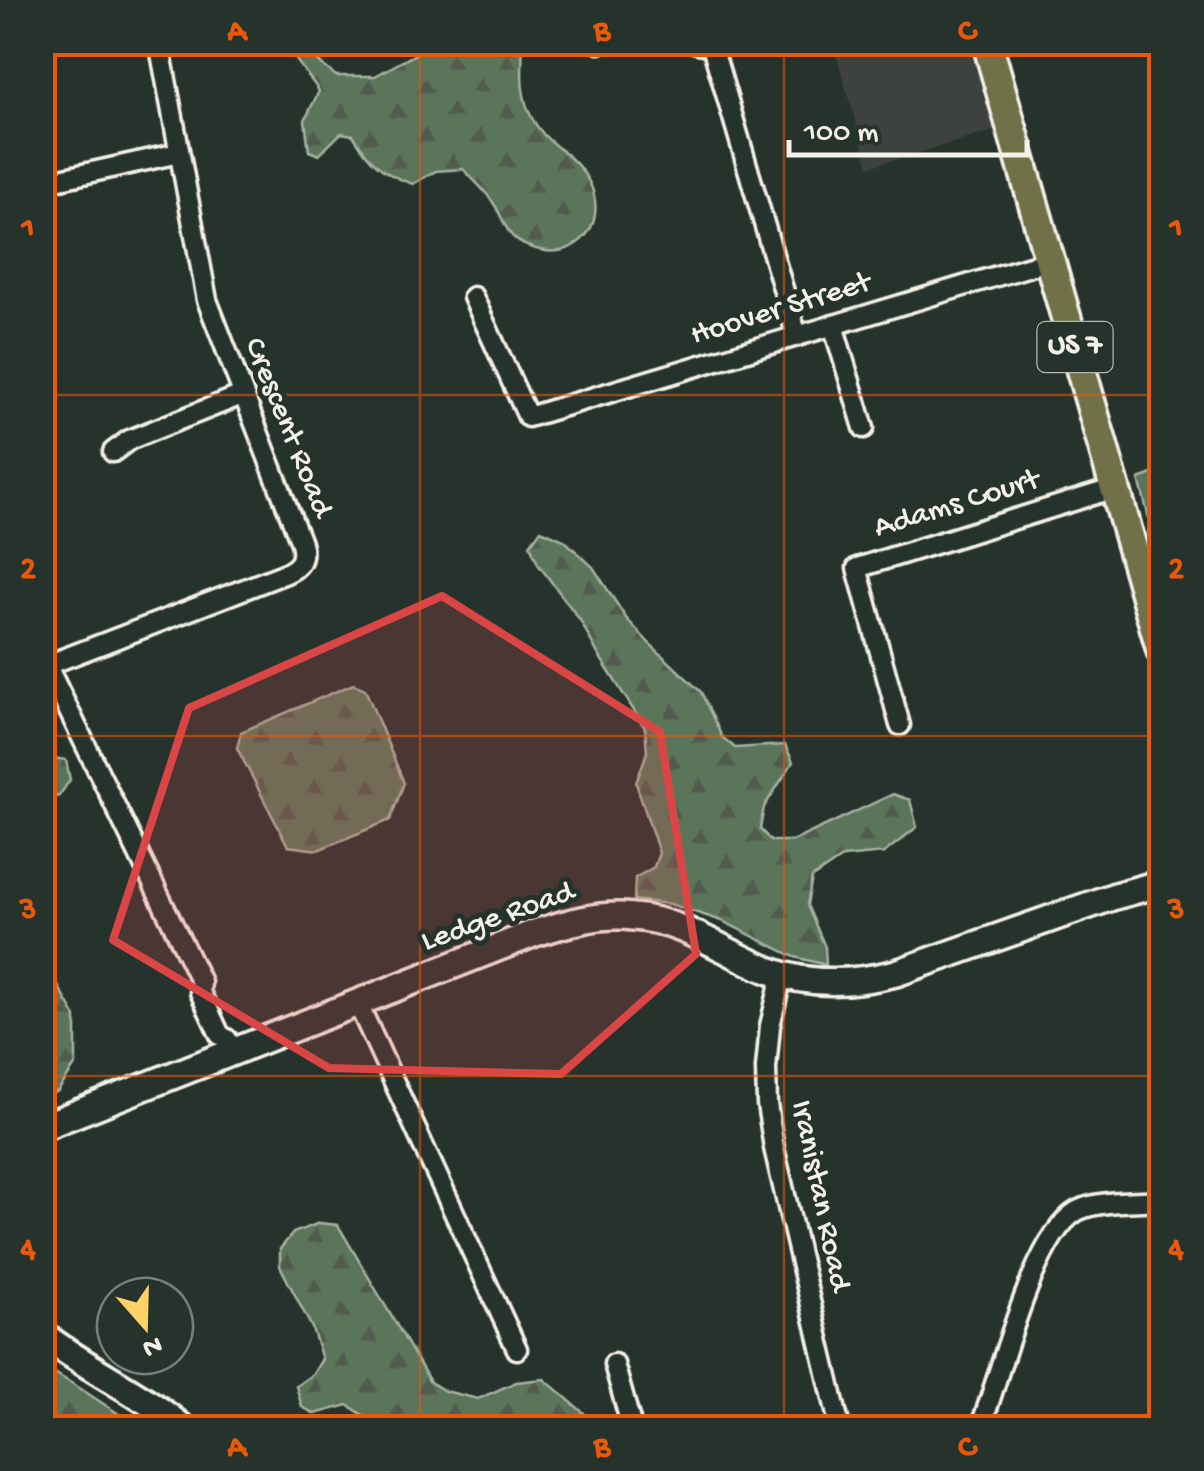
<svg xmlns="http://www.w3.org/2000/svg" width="1204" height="1471" viewBox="0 0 1204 1471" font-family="'Gochi Hand',sans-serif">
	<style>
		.built { fill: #3c4240 }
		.forest { fill: url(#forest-firs); stroke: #a7b2a1; stroke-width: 2.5 }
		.park { fill: #5a745a; stroke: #a7b2a1; stroke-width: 2.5 }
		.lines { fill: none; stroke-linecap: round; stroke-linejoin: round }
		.street-casing { stroke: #f4f1e8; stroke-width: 25 }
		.secondary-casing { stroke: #f4f1e8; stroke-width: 32 }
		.primary-casing { stroke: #f4f1e8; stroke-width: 35 }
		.street { stroke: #26332d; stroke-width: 18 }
		.secondary { stroke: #26332d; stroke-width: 25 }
		.primary { stroke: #6f704a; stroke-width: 28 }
		.marked { fill: #da4645; fill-opacity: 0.2; stroke: #da4645; stroke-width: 8; stroke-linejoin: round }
		.grid { fill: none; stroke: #e8590c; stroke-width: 2.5; stroke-opacity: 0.55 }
		.labels { text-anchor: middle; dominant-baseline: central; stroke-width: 10; stroke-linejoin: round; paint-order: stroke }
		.shield { fill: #26332d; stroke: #b6b8b0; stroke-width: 2.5 }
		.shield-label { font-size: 30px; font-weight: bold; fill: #f4f1e8 }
		.street-label { font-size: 32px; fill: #f4f1e8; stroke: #26332d }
		.neatline { fill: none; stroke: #e8590c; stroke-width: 4 }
		.grid-label { font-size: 32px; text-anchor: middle; font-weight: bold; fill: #e8590c }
	</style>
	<defs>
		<pattern id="forest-firs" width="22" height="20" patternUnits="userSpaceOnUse" patternTransform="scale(2.5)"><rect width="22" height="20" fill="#5a745a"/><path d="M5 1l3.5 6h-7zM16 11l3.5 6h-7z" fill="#515c4f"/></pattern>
	</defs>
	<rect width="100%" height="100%" fill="#26332d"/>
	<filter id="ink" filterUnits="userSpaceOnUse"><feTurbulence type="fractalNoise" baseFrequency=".01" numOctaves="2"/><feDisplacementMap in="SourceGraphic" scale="20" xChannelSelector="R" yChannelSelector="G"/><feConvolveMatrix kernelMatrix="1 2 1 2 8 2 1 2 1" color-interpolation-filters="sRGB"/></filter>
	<g filter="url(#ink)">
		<path class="built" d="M 833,43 L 968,43 L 994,131 L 869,167 Z"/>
		<g class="forest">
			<path d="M 286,43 L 309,43 L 316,60 L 336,76 L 375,76 L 421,51 L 425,43 L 523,43 C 522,69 519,94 532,118 C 545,143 565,149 580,168 C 601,194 603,230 571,247 C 556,256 526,250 513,237 C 505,229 501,214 494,204 C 486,191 473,180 463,169 L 436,171 L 413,184 C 382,174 370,162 353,135 L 341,133 L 319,155 L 309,151 L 305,120 L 319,91 C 308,74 295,62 286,43 Z"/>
			<path d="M 541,530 L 564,540 L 593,567 L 626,618 L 649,643 L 701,692 L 722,737 L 735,748 L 785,745 L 793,762 L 764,807 L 760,829 L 771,841 L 793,841 L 893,794 L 910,800 L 917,827 L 884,853 L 843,857 L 812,878 L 807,905 L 825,947 L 826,965 L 795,957 L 722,921 L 670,904 L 634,900 L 635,878 L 654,867 L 659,853 L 636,783 L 647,752 L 645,728 L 598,654 L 580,620 L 538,564 L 530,545 Z"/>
			<path d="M 353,684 L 365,689 L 404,783 L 390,820 L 318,850 L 288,846 L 237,748 L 241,732 Z"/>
			<path d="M 47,757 L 66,760 L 70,780 L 59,796 L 43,801 L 43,759 Z"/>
			<path d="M 42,978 L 57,984 L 76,1017 L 76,1064 L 58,1091 L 43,1098 Z"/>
			<path d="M 319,1223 L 338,1225 L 430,1382 L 445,1391 L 478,1399 L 516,1382 L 544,1379 L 584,1413 L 592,1428 L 376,1428 L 369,1419 L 348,1405 L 315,1414 L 302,1407 L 296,1386 L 313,1374 L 322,1359 L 312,1328 L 280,1266 L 280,1249 L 293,1233 Z"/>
			<path d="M 43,1366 L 81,1389 L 140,1428 L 43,1428 Z"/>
		</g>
		<path class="park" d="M 1161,471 L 1162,471 L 1161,566 L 1139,479 Z"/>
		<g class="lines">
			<defs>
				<g id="street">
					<path d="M 694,42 L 712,46 L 725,42"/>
					<path d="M 599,43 L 600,42"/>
					<path d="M 712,46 L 797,336"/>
					<path d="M 42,183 L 179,153"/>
					<path d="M 473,297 L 528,417 L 1050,260"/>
					<path d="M 833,325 L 864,428"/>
					<path d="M 113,452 L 129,440 L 242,395"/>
					<path d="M 47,666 L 201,982 L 200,992 L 220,1035 L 227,1039 L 233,1052"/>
					<path d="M 42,667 L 286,573 C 300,567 305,558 301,543 L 207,300 L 159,42"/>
					<path d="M 900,725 L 857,568 L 1115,488"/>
					<path d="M 782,975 L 770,1026 L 766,1068 L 767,1104 L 774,1148 L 840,1428"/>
					<path d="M 358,1004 L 517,1349"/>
					<path d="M 614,1364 L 632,1428"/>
					<path d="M 980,1428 C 1000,1378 1032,1237 1077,1211 C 1097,1200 1138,1202 1162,1200"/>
				</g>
				<g id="secondary">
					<path d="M 42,1127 L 535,933 C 567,923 599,913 633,917 C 684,921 722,951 768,970 C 809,986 853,984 896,973 L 1115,896 L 1162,883"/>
					<path d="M 42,1334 C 87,1369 140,1392 183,1428"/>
				</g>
				<path id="primary" d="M 987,42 L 1162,652"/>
			</defs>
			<use href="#street" class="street-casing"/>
			<use href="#secondary" class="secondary-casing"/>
			<use href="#primary" class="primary-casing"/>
			<use href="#street" class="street"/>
			<use href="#secondary" class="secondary"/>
			<use href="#primary" class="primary"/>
		</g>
	</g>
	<path class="marked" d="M 442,596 L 660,732 L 696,954 L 561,1074 L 329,1068 L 113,940 L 189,708 Z"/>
	<path class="grid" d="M 420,42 L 420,1428M 784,42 L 784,1428M 42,395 L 1162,395M 42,736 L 1162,736M 42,1076 L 1162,1076"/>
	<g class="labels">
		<rect class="shield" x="1037.5" y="322" width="75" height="50" rx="8"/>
		<g class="shield-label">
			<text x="1075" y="347">US 7</text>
		</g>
		<g class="street-label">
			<text transform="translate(781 310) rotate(-17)">Hoover Street</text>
			<text transform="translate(287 428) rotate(68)">Crescent Road</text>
			<text transform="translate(957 505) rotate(-17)">Adams Court</text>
			<text transform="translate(498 918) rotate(-19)">Ledge Road</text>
			<text transform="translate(819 1196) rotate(78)">Iranistan Road</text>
		</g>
	</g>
	<rect width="1204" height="1471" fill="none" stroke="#26332d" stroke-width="110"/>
	<g transform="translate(145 1326) rotate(160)"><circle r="48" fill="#26332d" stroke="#787f78" stroke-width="2.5"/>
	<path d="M0-8L18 38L0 25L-18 38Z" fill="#ffd166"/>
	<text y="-15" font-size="28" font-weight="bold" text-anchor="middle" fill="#f4f1e8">N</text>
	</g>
	<path d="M789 140v15h238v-15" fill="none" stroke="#f4f1e8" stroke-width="5"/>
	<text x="804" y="140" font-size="30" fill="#f4f1e8" stroke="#26332d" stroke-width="8" paint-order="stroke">100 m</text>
	<rect x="55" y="55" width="1094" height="1361" class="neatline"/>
	<g class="grid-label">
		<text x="237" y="39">A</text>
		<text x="602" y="39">B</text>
		<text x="967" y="39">C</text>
		<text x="28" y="236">1</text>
		<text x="1176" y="236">1</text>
		<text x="28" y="577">2</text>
		<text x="1176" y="577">2</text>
		<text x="28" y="917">3</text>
		<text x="1176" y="917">3</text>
		<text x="28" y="1257">4</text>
		<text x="1176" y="1257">4</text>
		<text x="237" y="1455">A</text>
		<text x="602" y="1455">B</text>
		<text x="967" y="1455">C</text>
	</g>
</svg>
